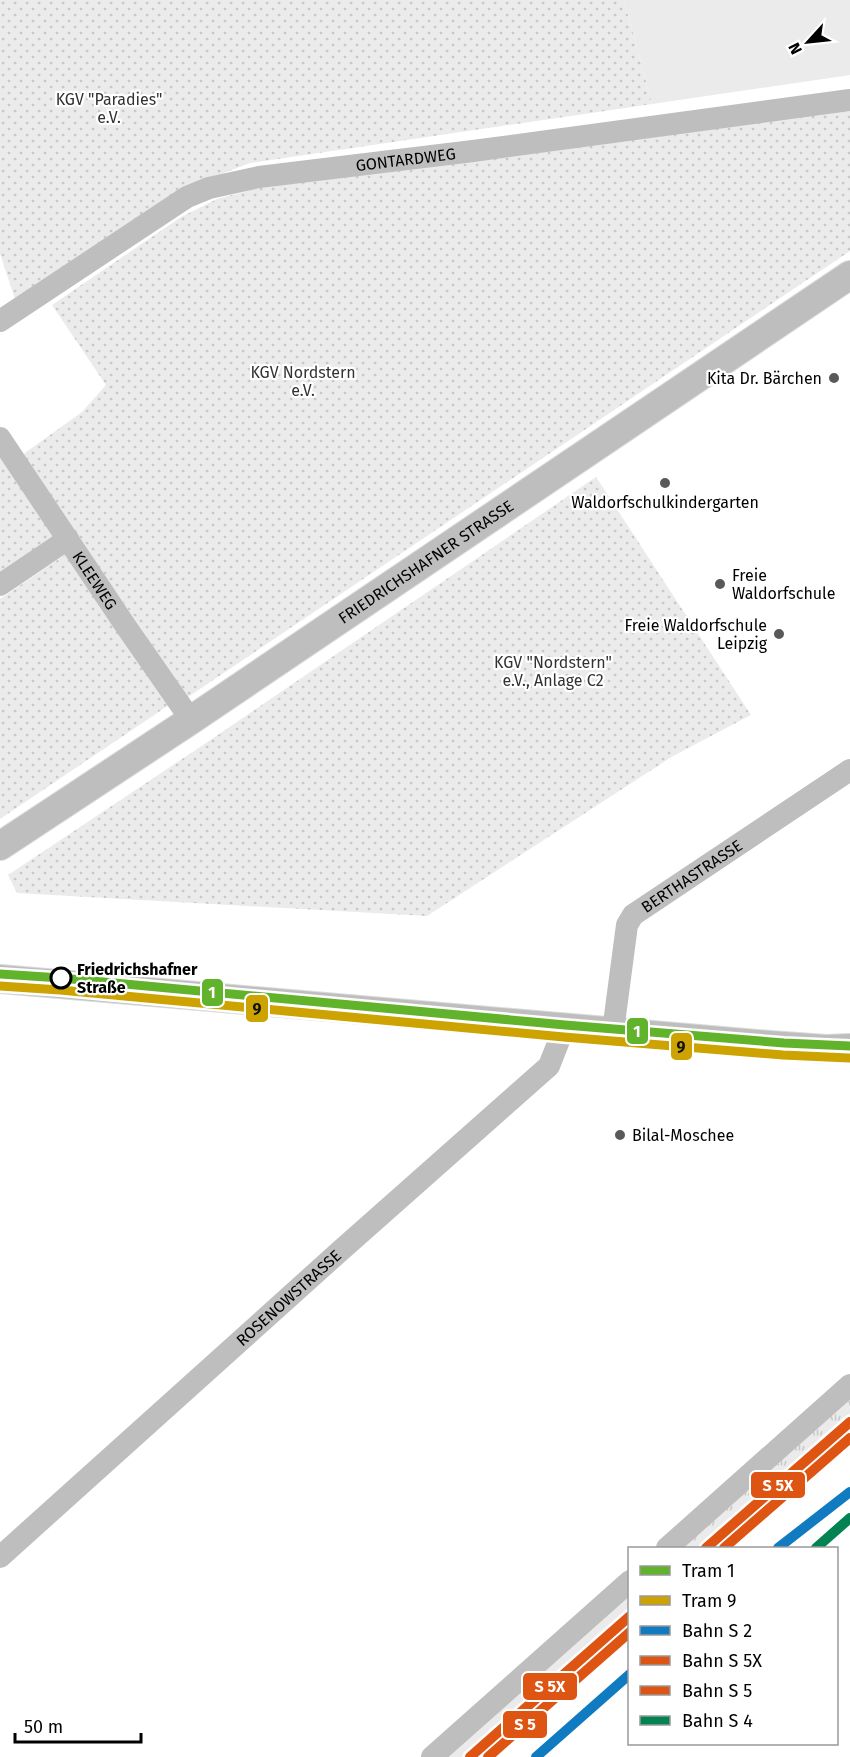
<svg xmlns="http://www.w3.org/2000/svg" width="850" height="1757" viewBox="0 0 850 1757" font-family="'Fira Sans',sans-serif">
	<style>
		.grass { fill: url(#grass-tufts) }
		.park { fill: #ebebeb }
		.garden { fill: url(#garden-dots) }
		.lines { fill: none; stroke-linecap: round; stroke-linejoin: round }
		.major-casing { stroke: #dbdbdb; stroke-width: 30 }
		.minor { stroke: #bebebe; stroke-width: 22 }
		.major { stroke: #bebebe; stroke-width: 28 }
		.rail-1-casing { stroke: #fff; stroke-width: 15 }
		.rail-2-casing { stroke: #fff; stroke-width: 15 }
		.rail-3-casing { stroke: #fff; stroke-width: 15 }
		.rail-4-casing { stroke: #fff; stroke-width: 15 }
		.rail-1 { stroke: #107bc0; stroke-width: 10 }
		.rail-2 { stroke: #dd5413; stroke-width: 10 }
		.rail-3 { stroke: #dd5413; stroke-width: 10 }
		.rail-4 { stroke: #028351; stroke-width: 10 }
		.tram-1-casing { stroke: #fff; stroke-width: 14 }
		.tram-2-casing { stroke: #fff; stroke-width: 14 }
		.tram-1 { stroke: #62b32c; stroke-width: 9 }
		.tram-2 { stroke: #cca300; stroke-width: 9 }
		.poi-dot { fill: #595959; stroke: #fff; stroke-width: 2 }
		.stop-dot { fill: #fff; stroke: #000; stroke-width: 3 }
		.labels { text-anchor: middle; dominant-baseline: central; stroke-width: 4.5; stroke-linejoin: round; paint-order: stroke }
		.park-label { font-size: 16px; fill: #323232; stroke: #fff }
		.street-label { font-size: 16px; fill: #000; stroke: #fff }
		.poi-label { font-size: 16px; fill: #000; stroke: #fff; text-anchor: end }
		.stop-label { font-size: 16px; font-weight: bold; fill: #000; stroke: #fff; text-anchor: start }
		.line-badge { stroke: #fff; stroke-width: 2 }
		.badge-label { font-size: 16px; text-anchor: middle; font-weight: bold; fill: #fff }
		.pale-badge-label { font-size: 16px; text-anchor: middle; font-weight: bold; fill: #111 }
	</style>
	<defs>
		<pattern id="grass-tufts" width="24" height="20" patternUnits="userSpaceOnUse" patternTransform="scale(1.5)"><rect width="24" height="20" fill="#ebebeb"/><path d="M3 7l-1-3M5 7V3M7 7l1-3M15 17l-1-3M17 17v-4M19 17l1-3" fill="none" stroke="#c8c8c8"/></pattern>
		<pattern id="garden-dots" width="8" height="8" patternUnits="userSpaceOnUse" patternTransform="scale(1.5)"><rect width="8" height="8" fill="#ebebeb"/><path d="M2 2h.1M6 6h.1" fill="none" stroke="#c8c8c8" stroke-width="1.8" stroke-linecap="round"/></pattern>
	</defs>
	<rect width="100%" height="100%" fill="#fff"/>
	<g class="grass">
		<path d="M 850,1397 L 850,1414 L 698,1548 L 679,1548 Z"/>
		<path d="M 629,1593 L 629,1609 L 462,1757 L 445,1757 Z"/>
	</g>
	<path class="park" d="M 624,0 L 850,0 L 850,75 L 652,104 Z"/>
	<g class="garden">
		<path d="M 0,0 L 624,0 L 652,104 L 250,163 L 180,190 L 15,299 L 0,254 Z"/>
		<path d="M 850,109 L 850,251 L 188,697 L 22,455 L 82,412 L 106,385 L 52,305 L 181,217 L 217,199 L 259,188 Z"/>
		<path d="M 1,458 L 54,537 L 0,574 L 0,459 Z"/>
		<path d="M 596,477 L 751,715 L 673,756 L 427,916 L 17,893 L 8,875 L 212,739 Z"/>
		<path d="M 66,554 L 169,705 L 0,819 L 0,599 Z"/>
	</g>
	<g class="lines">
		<defs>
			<g id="major">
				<path id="s5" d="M 0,846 L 191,720 L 850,275"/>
				<path d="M 0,979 L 770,1045 L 826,1049 L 850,1048"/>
			</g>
		</defs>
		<use href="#major" class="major-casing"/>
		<g class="minor">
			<path id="s1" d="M 0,321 L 187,197 L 209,188 L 259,177 L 473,151 L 850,100"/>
			<path id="s2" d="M 0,438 L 125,625 L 191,720"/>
			<path d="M 0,585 L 68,539"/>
			<path id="s3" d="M 613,1031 L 627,925 L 633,915 L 850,770"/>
			<path d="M 667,1548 L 850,1385"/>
			<path id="s4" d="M 0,1557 L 339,1252 L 549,1066 L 564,1028"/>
			<path d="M 432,1757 L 630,1581"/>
		</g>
		<use href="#major" class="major"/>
		<defs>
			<g id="rail-1">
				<path d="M 778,1548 L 850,1492"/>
				<path d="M 536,1757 L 630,1674"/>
			</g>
			<g id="rail-2">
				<path d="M 706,1548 L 850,1422"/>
				<path d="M 470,1757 L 630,1616"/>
			</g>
			<g id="rail-3">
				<path d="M 724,1548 L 850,1438"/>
				<path d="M 488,1757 L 630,1632"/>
			</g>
			<path id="rail-4" d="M 816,1548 L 850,1518"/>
		</defs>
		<use href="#rail-1" class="rail-1-casing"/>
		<use href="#rail-2" class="rail-2-casing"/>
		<use href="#rail-3" class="rail-3-casing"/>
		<use href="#rail-4" class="rail-4-casing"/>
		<use href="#rail-1" class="rail-1"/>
		<use href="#rail-2" class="rail-2"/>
		<use href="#rail-3" class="rail-3"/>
		<use href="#rail-4" class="rail-4"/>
		<defs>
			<path id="tram-1" d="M 0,974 L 61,978 L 565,1025 L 784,1043 L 850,1046"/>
			<path id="tram-2" d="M 0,986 L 60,990 L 564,1037 L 783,1055 L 849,1058"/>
		</defs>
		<use href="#tram-1" class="tram-1-casing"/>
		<use href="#tram-2" class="tram-2-casing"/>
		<use href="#tram-1" class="tram-1"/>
		<use href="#tram-2" class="tram-2"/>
	</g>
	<g class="poi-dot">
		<circle cx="834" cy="378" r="6"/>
		<circle cx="665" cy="483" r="6"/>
		<circle cx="720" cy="584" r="6"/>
		<circle cx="779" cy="634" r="6"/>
		<circle cx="620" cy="1135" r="6"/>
	</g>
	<circle class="stop-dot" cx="61" cy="978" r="10"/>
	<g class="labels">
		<g class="park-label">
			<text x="109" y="99">KGV "Paradies"<tspan x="109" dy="18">e.V.</tspan></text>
			<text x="303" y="372">KGV Nordstern<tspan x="303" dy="18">e.V.</tspan></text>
			<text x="553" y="662">KGV "Nordstern"<tspan x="553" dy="18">e.V., Anlage C2</tspan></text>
		</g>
		<g class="street-label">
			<text stroke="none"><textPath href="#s1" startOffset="447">GONTARDWEG</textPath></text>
			<text stroke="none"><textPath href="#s5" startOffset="512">FRIEDRICHSHAFNER STRASSE</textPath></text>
			<text stroke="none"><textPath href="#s2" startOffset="171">KLEEWEG</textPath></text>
			<text stroke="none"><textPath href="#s3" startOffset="189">BERTHASTRASSE</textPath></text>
			<text stroke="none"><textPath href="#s4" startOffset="388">ROSENOWSTRASSE</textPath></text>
		</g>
		<g class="poi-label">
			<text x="822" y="378">Kita Dr. Bärchen</text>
			<text x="665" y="502" text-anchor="middle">Waldorfschulkindergarten</text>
			<text x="732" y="575" text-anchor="start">Freie<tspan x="732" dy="18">Waldorfschule</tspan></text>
			<text x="767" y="625">Freie Waldorfschule<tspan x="767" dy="18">Leipzig</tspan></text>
			<text x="632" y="1135" text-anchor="start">Bilal-Moschee</text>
		</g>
		<g class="stop-label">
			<text x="77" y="969">Friedrichshafner<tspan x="77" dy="18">Straße</tspan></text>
		</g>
	</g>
	<g class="line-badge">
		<rect x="201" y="978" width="23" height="29" rx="6" fill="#62b32c"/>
		<rect x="245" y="994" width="24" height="29" rx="6" fill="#cca300"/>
		<rect x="626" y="1017" width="23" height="28" rx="6" fill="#62b32c"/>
		<rect x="670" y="1032" width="23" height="29" rx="6" fill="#cca300"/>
		<rect x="750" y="1471" width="56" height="28" rx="6" fill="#dd5413"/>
		<rect x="522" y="1672" width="56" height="29" rx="6" fill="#dd5413"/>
		<rect x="502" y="1710" width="46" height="29" rx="6" fill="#dd5413"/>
	</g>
	<g class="badge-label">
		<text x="212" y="998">1</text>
		<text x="637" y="1037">1</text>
		<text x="778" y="1491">S 5X</text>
		<text x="550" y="1692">S 5X</text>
		<text x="525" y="1730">S 5</text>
	</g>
	<g class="pale-badge-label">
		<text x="257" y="1014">9</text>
		<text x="681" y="1052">9</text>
	</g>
	<rect x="628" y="1547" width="210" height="198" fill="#ffffff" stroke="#999999" stroke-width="1.5"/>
	<rect x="640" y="1566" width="30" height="9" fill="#62b32c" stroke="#999999" stroke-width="1.5"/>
	<text x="682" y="1577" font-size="18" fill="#000000">Tram 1</text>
	<rect x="640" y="1596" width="30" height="9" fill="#cca300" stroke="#999999" stroke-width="1.5"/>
	<text x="682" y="1607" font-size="18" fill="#000000">Tram 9</text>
	<rect x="640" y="1626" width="30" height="9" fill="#107bc0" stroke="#999999" stroke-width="1.5"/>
	<text x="682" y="1637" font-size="18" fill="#000000">Bahn S 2</text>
	<rect x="640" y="1656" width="30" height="9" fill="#dd5413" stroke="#999999" stroke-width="1.5"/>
	<text x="682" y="1667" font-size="18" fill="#000000">Bahn S 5X</text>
	<rect x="640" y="1686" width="30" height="9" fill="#dd5413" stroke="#999999" stroke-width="1.5"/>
	<text x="682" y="1697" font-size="18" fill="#000000">Bahn S 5</text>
	<rect x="640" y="1716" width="30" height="9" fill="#028351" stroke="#999999" stroke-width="1.5"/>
	<text x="682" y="1727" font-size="18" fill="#000000">Bahn S 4</text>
	<g transform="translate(808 42) rotate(243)" stroke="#ffffff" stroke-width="4.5" paint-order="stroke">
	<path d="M0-4.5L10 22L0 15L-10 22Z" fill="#000000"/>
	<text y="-9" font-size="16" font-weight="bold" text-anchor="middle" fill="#000000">N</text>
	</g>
	<path d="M15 1733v9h126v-9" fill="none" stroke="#000000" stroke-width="3"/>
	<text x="24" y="1733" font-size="18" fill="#000000" stroke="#ffffff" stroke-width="4.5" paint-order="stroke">50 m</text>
</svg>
